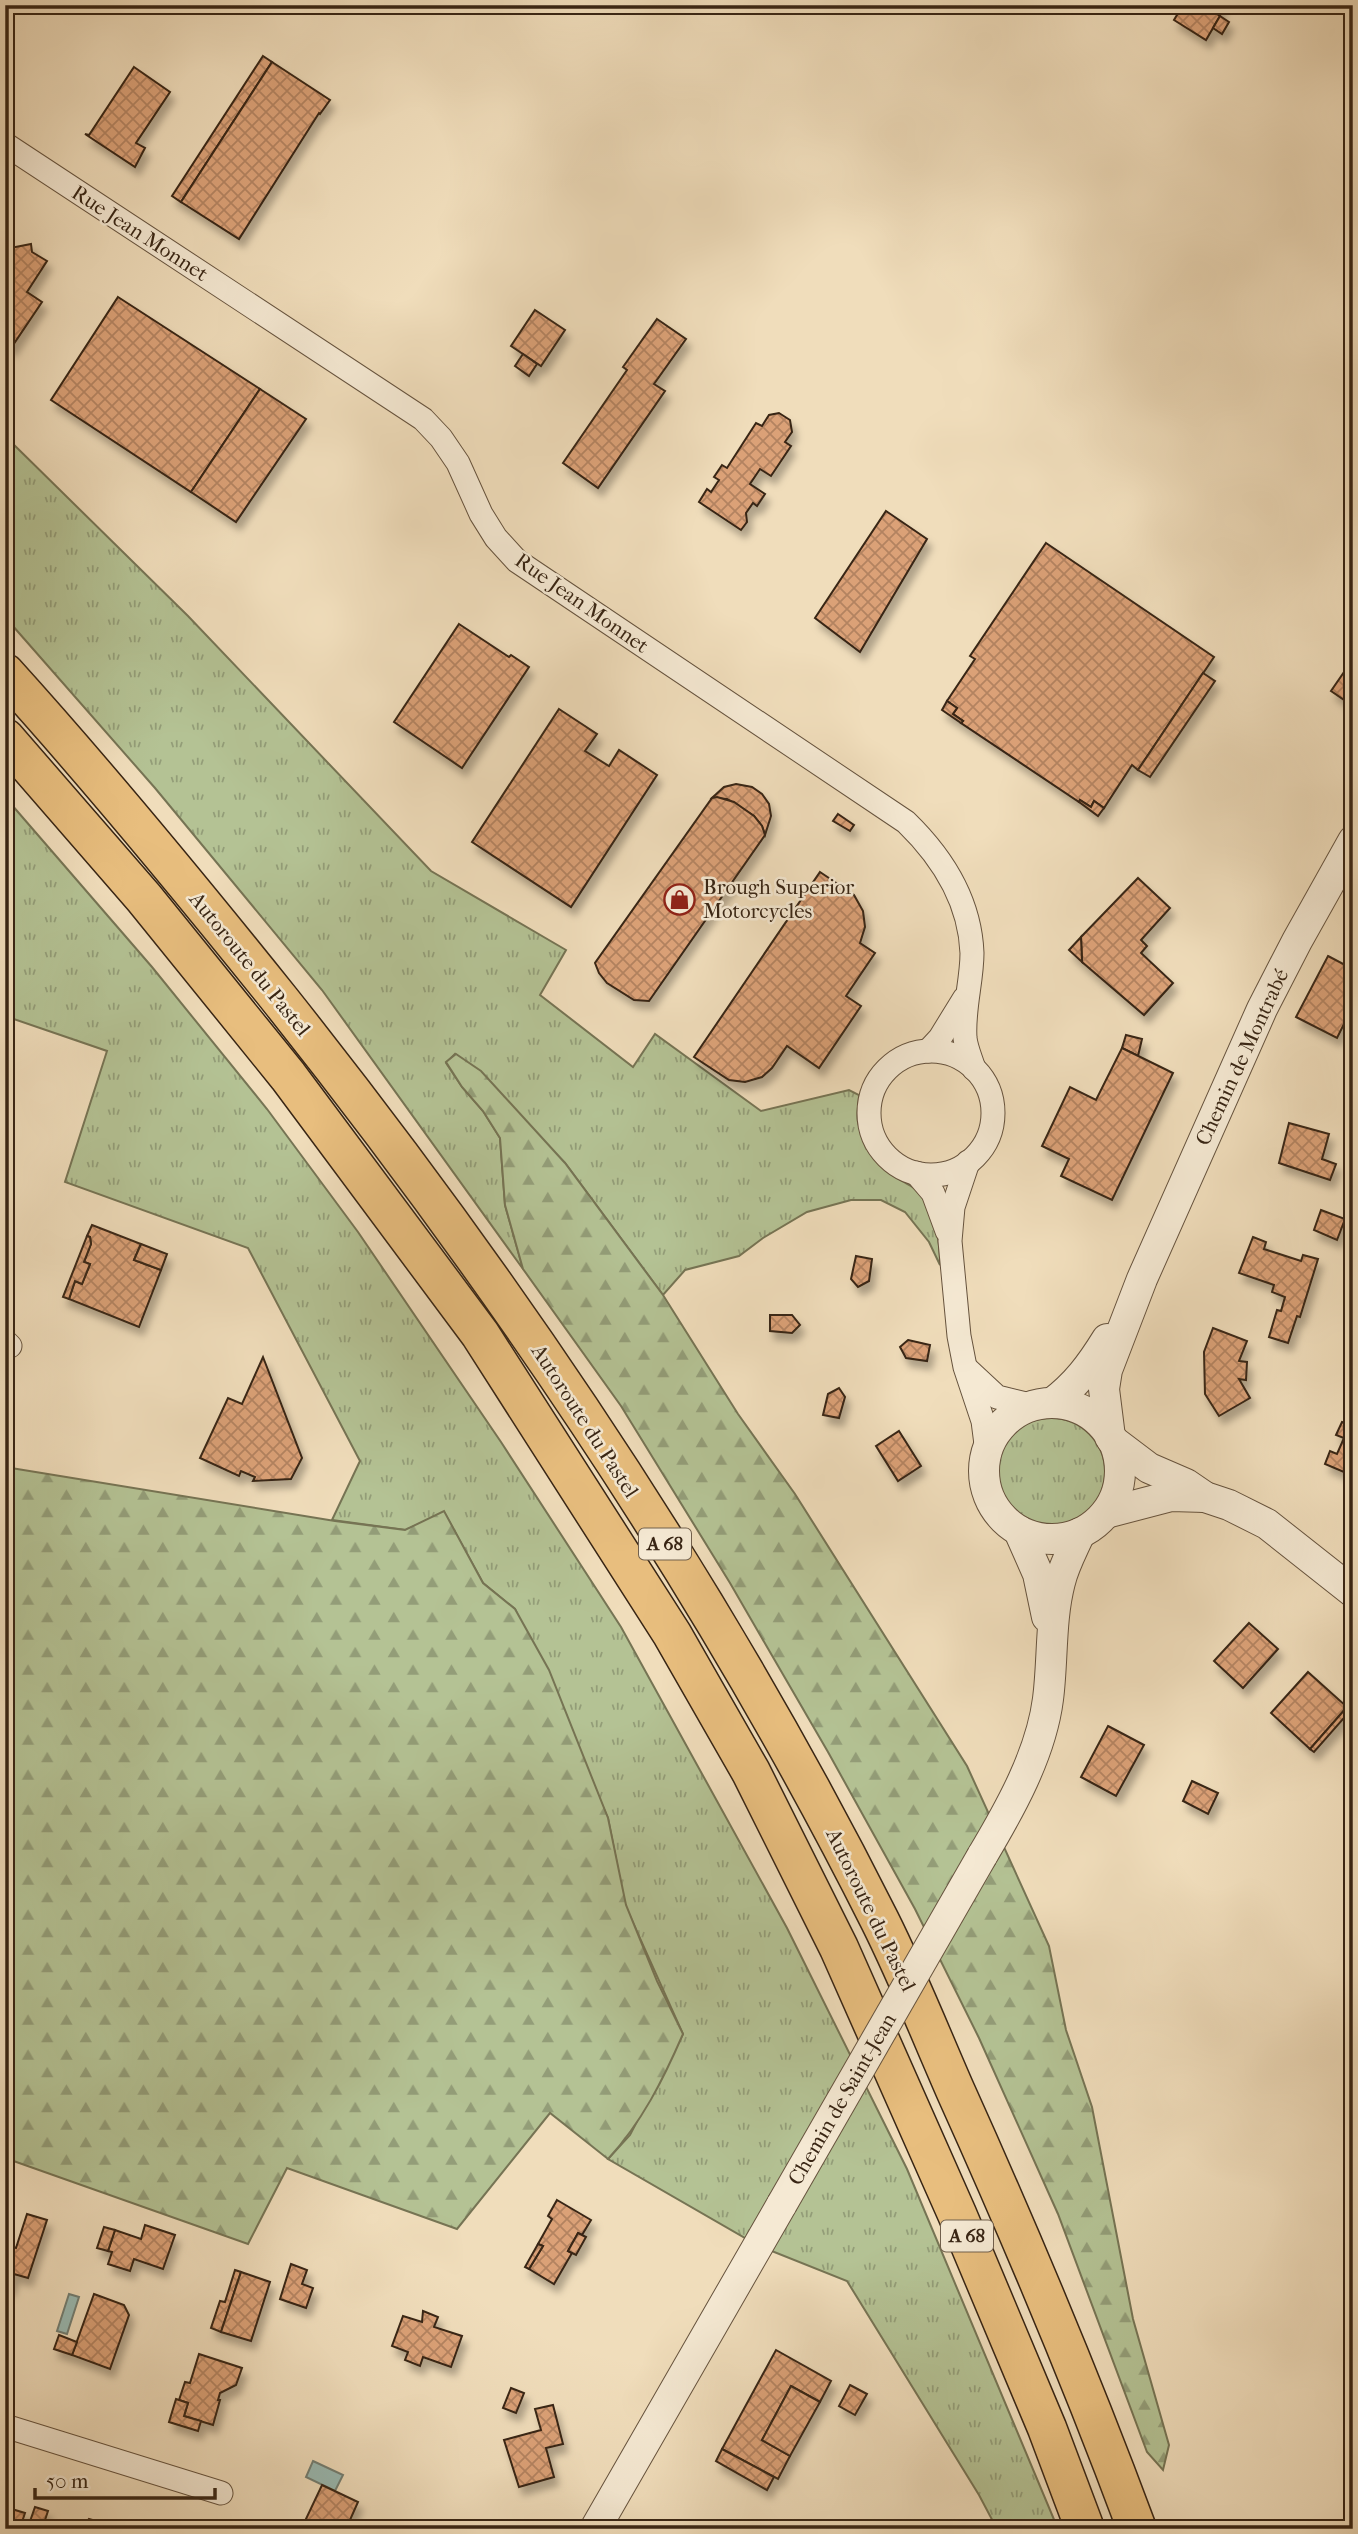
<svg xmlns="http://www.w3.org/2000/svg" width="1358" height="2534" viewBox="0 0 1358 2534" font-family="'IM FELL French Canon',serif">
	<style>
		.grass { fill: url(#grass-tufts); stroke: #767454; stroke-width: 2 }
		.forest { fill: url(#forest-firs); stroke: #767454; stroke-width: 2 }
		.water { fill: #9abbb4; stroke: #737f74; stroke-width: 2 }
		.building { fill: url(#building-cross-hatch); stroke: #382514; stroke-width: 2; filter: url(#shadow) }
		.lines { fill: none; stroke-linecap: round; stroke-linejoin: round }
		.minor-casing { stroke: #66533e; stroke-width: 25 }
		.tertiary-casing { stroke: #66533e; stroke-width: 32 }
		.motorway-casing { stroke: #382514; stroke-width: 41 }
		.minor { stroke: #f5e9d3; stroke-width: 23 }
		.tertiary { stroke: #f5e9d3; stroke-width: 30 }
		.motorway { stroke: #e8be7e; stroke-width: 38 }
		.tertiary-bridge-casing { stroke: #66533e; stroke-width: 32; stroke-linecap: butt }
		.tertiary-bridge { stroke: #f5e9d3; stroke-width: 30 }
		.labels { text-anchor: middle; dominant-baseline: central; stroke-width: 5; stroke-linejoin: round; paint-order: stroke }
		.shield { fill: #f5e9d3; stroke: #71604d; stroke-width: 2 }
		.shield-label { font-size: 19px; font-weight: bold; fill: #382514 }
		.street-label { font-size: 21px; fill: #382514; stroke: #f5e9d3 }
		.poi-label { font-size: 21px; fill: #382514; stroke: #f5e9d3; text-anchor: start }
	</style>
	<defs>
		<pattern id="grass-tufts" width="24" height="20" patternUnits="userSpaceOnUse" patternTransform="scale(1.75)"><rect width="24" height="20" fill="#b4c294"/><path d="M3 7l-1-3M5 7V3M7 7l1-3M15 17l-1-3M17 17v-4M19 17l1-3" fill="none" stroke="#939d78"/></pattern>
		<pattern id="forest-firs" width="22" height="20" patternUnits="userSpaceOnUse" patternTransform="scale(1.75)"><rect width="22" height="20" fill="#b4c294"/><path d="M5 1l3.5 6h-7zM16 11l3.5 6h-7z" fill="#939d78"/></pattern>
		<pattern id="building-cross-hatch" width="8" height="8" patternUnits="userSpaceOnUse" patternTransform="scale(1.75)"><rect width="8" height="8" fill="#dba177"/><path d="M0 0l8 8M0 8l8-8" fill="none" stroke="#b38360"/></pattern>
		<filter id="shadow"><feDropShadow dx="4.5" dy="8" stdDeviation="3.5" flood-color="#0004"/></filter>
	</defs>
	<rect width="100%" height="100%" fill="#f0ddbb"/>
	<filter id="stains"><feTurbulence type="fractalNoise" baseFrequency=".00286" numOctaves="4"/><feColorMatrix values="0 0 0 0 .2 0 0 0 0 .09 0 0 0 0 .02 0 0 0 .5 -.17"/></filter>
	<radialGradient id="worn" r=".72"><stop offset=".6" stop-color="#630" stop-opacity="0"/><stop offset="1" stop-color="#630" stop-opacity=".3"/></radialGradient>
	<g class="grass">
		<path d="M 5,436 L 188,616 L 431,871 L 566,950 L 540,995 L 633,1067 L 655,1034 L 761,1111 L 849,1090 L 859,1095 C 859,1103 856,1114 858,1122 C 862,1141 877,1164 893,1175 C 903,1183 916,1186 923,1198 C 936,1217 940,1243 940,1265 L 929,1242 L 905,1212 L 881,1200 L 851,1200 L 807,1212 L 763,1238 L 739,1256 L 685,1270 L 663,1295 L 565,1163 L 455,1054 L 446,1063 L 462,1087 L 483,1111 L 500,1138 L 505,1205 L 523,1269 L 322,990 L 155,788 L 5,617 Z"/>
		<path d="M 5,797 L 152,967 L 267,1109 L 358,1232 L 501,1442 L 621,1627 L 787,1928 L 907,2169 L 1058,2529 L 997,2529 L 979,2495 L 847,2281 L 759,2246 L 608,2159 L 630,2135 L 683,2034 L 625,1905 L 608,1818 L 515,1609 L 483,1583 L 444,1512 L 406,1530 L 332,1520 L 360,1461 L 248,1248 L 65,1182 L 107,1051 L 5,1016 Z"/>
		<circle cx="1051" cy="1472" r="54"/>
	</g>
	<g class="forest">
		<path d="M 456,1054 L 481,1071 L 565,1163 L 663,1295 L 738,1414 L 795,1494 L 967,1766 L 1049,1946 L 1066,2030 L 1092,2107 L 1133,2319 L 1169,2445 L 1163,2470 L 1147,2452 L 1058,2214 L 979,2038 L 915,1909 L 828,1752 L 730,1583 L 621,1406 L 523,1269 L 505,1205 L 500,1138 L 483,1111 L 462,1087 L 446,1062 Z"/>
		<path d="M 5,1467 L 335,1521 L 405,1530 L 444,1511 L 483,1583 L 515,1609 L 549,1670 L 608,1818 L 626,1905 L 657,1981 L 683,2034 C 663,2080 642,2122 608,2159 L 550,2113 L 457,2229 L 287,2168 L 248,2244 L 5,2158 Z"/>
	</g>
	<g class="water">
		<path d="M 69,2294 L 79,2297 L 67,2334 L 57,2331 Z"/>
		<path d="M 313,2461 L 343,2475 L 335,2491 L 306,2477 Z"/>
	</g>
	<g class="building">
		<path d="M 1183,5 L 1223,5 L 1217,14 L 1220,16 L 1206,40 L 1174,20 Z"/>
		<path d="M 1220,16 L 1229,22 L 1222,34 L 1213,28 Z"/>
		<path d="M 263,56 L 272,62 L 181,202 L 172,196 Z"/>
		<path d="M 272,62 L 330,100 L 320,114 L 319,113 L 239,239 L 181,202 Z"/>
		<path d="M 134,67 L 170,92 L 136,143 L 145,148 L 135,167 L 85,134 L 89,135 Z"/>
		<path d="M 31,244 L 32,252 L 47,261 L 27,292 L 42,302 L 11,348 L 5,344 L 5,249 Z"/>
		<path d="M 118,297 L 260,389 L 191,492 L 51,400 Z"/>
		<path d="M 535,310 L 565,330 L 541,366 L 511,346 Z"/>
		<path d="M 657,319 L 686,339 L 654,384 L 665,391 L 598,488 L 563,463 L 627,370 L 623,367 Z"/>
		<path d="M 523,354 L 537,364 L 529,376 L 515,366 Z"/>
		<path d="M 260,389 L 306,419 L 236,522 L 191,492 Z"/>
		<path d="M 779,413 L 790,420 L 792,432 L 785,442 L 791,446 L 771,476 L 760,469 L 750,484 L 765,494 L 757,506 L 753,503 L 746,513 L 747,522 L 741,530 L 699,502 L 707,489 L 711,492 L 719,480 L 714,477 L 722,465 L 727,468 L 756,423 L 762,426 L 769,415 Z"/>
		<path d="M 886,511 L 927,539 L 860,652 L 815,618 Z"/>
		<path d="M 1046,543 L 1214,657 L 1138,770 L 1132,765 L 1104,808 L 1094,801 L 1091,807 L 1080,800 L 1079,802 L 961,723 L 963,721 L 953,714 L 957,708 L 947,701 L 975,659 L 970,656 Z"/>
		<path d="M 459,624 L 509,657 L 511,655 L 529,667 L 462,768 L 394,722 Z"/>
		<path d="M 1353,659 L 1353,706 L 1331,691 Z"/>
		<path d="M 1203,673 L 1215,681 L 1150,777 L 1138,770 Z"/>
		<path d="M 947,701 L 957,708 L 953,714 L 963,721 L 961,723 L 942,710 Z"/>
		<path d="M 559,709 L 597,734 L 585,751 L 609,766 L 619,750 L 657,775 L 571,907 L 472,842 Z"/>
		<path d="M 736,784 L 752,787 L 762,794 L 769,804 L 771,816 L 765,835 L 762,826 L 754,816 L 727,799 L 712,798 L 724,787 Z"/>
		<path d="M 717,797 L 734,802 L 754,816 L 762,826 L 765,835 L 649,1001 L 634,1000 L 607,983 L 599,973 L 595,963 L 712,798 Z"/>
		<path d="M 1080,800 L 1091,807 L 1094,801 L 1104,808 L 1098,816 L 1079,802 Z"/>
		<path d="M 838,814 L 854,825 L 850,831 L 833,821 Z"/>
		<path d="M 820,872 L 854,895 L 863,911 L 865,927 L 860,943 L 875,953 L 846,996 L 861,1006 L 819,1068 L 787,1046 L 772,1068 L 762,1077 L 745,1082 L 729,1080 L 694,1057 Z"/>
		<path d="M 1138,878 L 1170,908 L 1141,940 L 1147,946 L 1141,953 L 1173,983 L 1144,1015 L 1082,962 L 1081,937 Z"/>
		<path d="M 1081,937 L 1082,962 L 1069,950 Z"/>
		<path d="M 1328,956 L 1353,969 L 1353,1006 L 1337,1038 L 1296,1017 Z"/>
		<path d="M 1353,1006 L 1353,1026 L 1345,1022 Z"/>
		<path d="M 1126,1035 L 1142,1039 L 1138,1056 L 1122,1048 Z"/>
		<path d="M 1122,1048 L 1173,1073 L 1112,1200 L 1061,1176 L 1069,1159 L 1042,1146 L 1070,1087 L 1096,1100 Z"/>
		<path d="M 1289,1123 L 1329,1134 L 1322,1159 L 1336,1164 L 1330,1180 L 1279,1163 Z"/>
		<path d="M 1321,1210 L 1345,1219 L 1337,1240 L 1314,1230 Z"/>
		<path d="M 92,1225 L 141,1244 L 134,1260 L 161,1270 L 139,1327 L 69,1299 L 75,1281 L 82,1284 L 90,1264 L 84,1262 L 91,1244 L 90,1237 L 87,1236 Z"/>
		<path d="M 87,1236 L 90,1237 L 91,1244 L 84,1262 L 90,1264 L 82,1284 L 75,1281 L 69,1299 L 63,1297 Z"/>
		<path d="M 1253,1237 L 1266,1242 L 1264,1249 L 1301,1261 L 1303,1255 L 1318,1259 L 1300,1317 L 1297,1316 L 1288,1343 L 1269,1337 L 1277,1310 L 1281,1311 L 1285,1297 L 1272,1292 L 1274,1285 L 1239,1273 Z"/>
		<path d="M 141,1244 L 167,1254 L 161,1270 L 134,1260 Z"/>
		<path d="M 856,1256 L 872,1259 L 869,1281 L 858,1287 L 851,1279 Z"/>
		<path d="M 770,1315 L 792,1315 L 800,1325 L 792,1333 L 770,1331 Z"/>
		<path d="M 1213,1328 L 1247,1341 L 1239,1361 L 1247,1362 L 1246,1380 L 1239,1379 L 1250,1398 L 1219,1416 L 1205,1394 L 1204,1352 Z"/>
		<path d="M 908,1340 L 930,1345 L 927,1361 L 906,1358 L 900,1347 Z"/>
		<path d="M 263,1357 L 302,1458 L 291,1479 L 253,1481 L 255,1477 L 241,1471 L 239,1476 L 200,1458 L 228,1398 L 242,1404 Z"/>
		<path d="M 839,1388 L 845,1397 L 839,1418 L 823,1415 L 828,1394 Z"/>
		<path d="M 1342,1422 L 1353,1426 L 1351,1475 L 1325,1464 L 1330,1451 L 1337,1454 L 1344,1438 L 1336,1435 Z"/>
		<path d="M 899,1431 L 921,1466 L 898,1481 L 876,1446 Z"/>
		<path d="M 1249,1623 L 1278,1649 L 1243,1688 L 1214,1661 Z"/>
		<path d="M 1308,1672 L 1347,1707 L 1310,1749 L 1271,1713 Z"/>
		<path d="M 1347,1707 L 1351,1710 L 1314,1752 L 1310,1749 Z"/>
		<path d="M 1108,1726 L 1144,1745 L 1116,1796 L 1081,1777 Z"/>
		<path d="M 1192,1781 L 1218,1793 L 1208,1814 L 1183,1801 Z"/>
		<path d="M 557,2200 L 591,2220 L 582,2235 L 578,2233 L 568,2251 L 572,2253 L 554,2284 L 529,2269 L 543,2246 L 538,2244 L 552,2219 L 548,2216 Z"/>
		<path d="M 27,2214 L 47,2220 L 28,2278 L 14,2274 L 10,2288 L 5,2287 L 5,2244 L 16,2248 Z"/>
		<path d="M 145,2225 L 175,2235 L 163,2269 L 134,2259 L 130,2271 L 108,2264 L 112,2252 L 108,2251 L 115,2230 L 141,2239 Z"/>
		<path d="M 104,2227 L 115,2230 L 108,2251 L 97,2248 Z"/>
		<path d="M 578,2233 L 586,2237 L 576,2255 L 568,2251 Z"/>
		<path d="M 538,2244 L 543,2246 L 529,2269 L 525,2267 Z"/>
		<path d="M 291,2264 L 307,2270 L 302,2284 L 313,2288 L 306,2308 L 280,2299 Z"/>
		<path d="M 235,2270 L 241,2272 L 221,2332 L 211,2328 L 220,2301 L 225,2302 Z"/>
		<path d="M 241,2272 L 270,2282 L 251,2341 L 221,2332 Z"/>
		<path d="M 94,2294 L 124,2305 L 129,2315 L 110,2369 L 72,2355 Z"/>
		<path d="M 423,2311 L 438,2317 L 434,2327 L 462,2336 L 451,2367 L 423,2357 L 420,2366 L 405,2360 L 408,2352 L 392,2346 L 403,2316 L 422,2322 Z"/>
		<path d="M 59,2335 L 77,2342 L 72,2355 L 54,2349 Z"/>
		<path d="M 776,2350 L 831,2381 L 820,2402 L 791,2386 L 762,2440 L 790,2456 L 778,2479 L 722,2449 Z"/>
		<path d="M 199,2354 L 242,2368 L 236,2385 L 220,2393 L 218,2400 L 220,2400 L 213,2425 L 184,2416 L 188,2403 L 179,2400 L 185,2382 L 190,2383 Z"/>
		<path d="M 850,2385 L 867,2394 L 855,2415 L 839,2406 Z"/>
		<path d="M 791,2386 L 820,2402 L 790,2456 L 762,2440 Z"/>
		<path d="M 511,2388 L 524,2393 L 516,2413 L 503,2408 Z"/>
		<path d="M 176,2399 L 188,2403 L 184,2416 L 201,2421 L 198,2431 L 169,2422 Z"/>
		<path d="M 553,2405 L 563,2444 L 546,2448 L 554,2477 L 519,2487 L 504,2440 L 541,2430 L 535,2409 Z"/>
		<path d="M 722,2449 L 774,2477 L 767,2490 L 716,2461 Z"/>
		<path d="M 322,2485 L 358,2502 L 346,2529 L 322,2529 L 305,2521 Z"/>
		<path d="M 5,2507 L 25,2513 L 21,2525 L 28,2527 L 35,2507 L 48,2511 L 42,2529 L 5,2529 Z"/>
		<path d="M 89,2519 L 110,2525 L 109,2529 L 81,2529 Z"/>
	</g>
	<g class="lines">
		<defs>
			<g id="minor">
				<path d="M 5,144 L 423,419 L 441,438 L 458,463 L 481,514 L 496,538 L 517,561 L 906,822 C 942,857 970,901 972,953 C 972,981 963,1009 965,1038 C 966,1048 971,1059 974,1069"/>
				<path d="M 928,1051 L 940,1038 L 964,999"/>
				<circle cx="931" cy="1113" r="62"/>
				<path d="M 968,1162 L 953,1207 L 950,1241 L 959,1336 L 965,1367 L 983,1421 L 987,1452"/>
				<path d="M 916,1173 L 933,1193 L 947,1231"/>
				<path d="M 5,1341 L 10,1346"/>
				<path d="M 968,1370 L 997,1397 L 1034,1406"/>
				<path d="M 5,2426 L 221,2493"/>
			</g>
			<g id="tertiary">
				<path d="M 1052,1403 C 1076,1385 1091,1365 1107,1339"/>
				<circle cx="1052" cy="1471" r="68"/>
				<path d="M 1110,1437 L 1104,1389 L 1107,1370 L 1142,1279 L 1262,1009 L 1297,941 L 1353,841"/>
				<path d="M 1112,1440 L 1149,1468 L 1186,1484 L 1205,1497 L 1229,1505 L 1267,1524 L 1353,1592"/>
				<path d="M 1106,1513 L 1171,1496 L 1205,1497"/>
				<path d="M 1019,1531 L 1038,1574 L 1047,1617"/>
				<path d="M 982,1856 C 1010,1809 1041,1754 1048,1699 C 1053,1661 1050,1620 1060,1582 C 1064,1565 1073,1549 1080,1533"/>
				<path d="M 595,2529 L 782,2204"/>
			</g>
			<g id="motorway">
				<path d="M 5,673 C 101,779 192,890 281,1001 C 509,1288 716,1594 880,1921 C 908,1977 931,2035 956,2092 C 1021,2236 1082,2381 1137,2529"/>
				<path d="M 5,738 L 144,898 L 288,1076 L 480,1334 L 672,1634 L 751,1772 L 839,1948 L 957,2214 L 1047,2428 L 1085,2529"/>
			</g>
		</defs>
		<use href="#minor" class="minor-casing"/>
		<use href="#tertiary" class="tertiary-casing"/>
		<use href="#motorway" class="motorway-casing"/>
		<use href="#minor" class="minor"/>
		<use href="#tertiary" class="tertiary"/>
		<use href="#motorway" class="motorway"/>
		<defs>
			<path id="tertiary-bridge" d="M 782,2204 L 982,1856"/>
		</defs>
		<use href="#tertiary-bridge" class="tertiary-bridge-casing"/>
		<use href="#tertiary-bridge" class="tertiary-bridge"/>
	</g>
	<defs>
		<symbol id="shop-ring" viewBox="-11 -11 22 22"><circle r="9.5" fill="#f5e9d3" stroke="#8f2418" stroke-width="1.5"/><path d="M-5-2.5h2.3a2.7 3.5 0 0 1 5.4 0H5L5.5 6h-11ZM-1.5-2.5h3a1.5 2.3 0 0 0-3 0Z" fill="#8f2418"/></symbol>
	</defs>
	<g fill-rule="evenodd">
		<use href="#shop-ring" x="662" y="882" width="35" height="35"/>
	</g>
	<g class="labels">
		<g class="shield">
			<rect x="639" y="1528.5" width="52" height="31" rx="5"/>
			<rect x="941" y="2220.5" width="52" height="31" rx="5"/>
		</g>
		<g class="shield-label">
			<text x="665" y="1544">A 68</text>
			<text x="967" y="2236">A 68</text>
		</g>
		<g class="street-label">
			<text transform="translate(140 233) rotate(33)">Rue Jean Monnet</text>
			<text transform="translate(582 603) rotate(35)">Rue Jean Monnet</text>
			<text transform="translate(250 964) rotate(51)">Autoroute du Pastel</text>
			<text transform="translate(1242 1057) rotate(-65)">Chemin de Montrabé</text>
			<text transform="translate(585 1421) rotate(57)">Autoroute du Pastel</text>
			<text transform="translate(871 1910) rotate(64)">Autoroute du Pastel</text>
			<text transform="translate(842 2099) rotate(-60)">Chemin de Saint-Jean</text>
		</g>
		<g class="poi-label">
			<text x="703" y="887">Brough Superior<tspan x="703" dy="24">Motorcycles</tspan></text>
		</g>
	</g>
	<rect width="1358" height="2534" fill="none" stroke="#f0ddbb" stroke-width="28"/>
	<rect x="7" y="7" width="1344" height="2520" fill="none" stroke="#382514" stroke-width="3.5"/>
	<rect x="14" y="14" width="1330" height="2506" fill="none" stroke="#382514" stroke-width="2"/>
	<path d="M35 2488v10h180v-10" fill="none" stroke="#382514" stroke-width="3.5"/>
	<text x="46" y="2488" font-size="21" fill="#382514" stroke="#f5e9d3" stroke-width="5" paint-order="stroke">50 m</text>
	<rect width="100%" height="100%" filter="url(#stains)"/>
	<rect width="100%" height="100%" fill="url(#worn)"/>
</svg>
